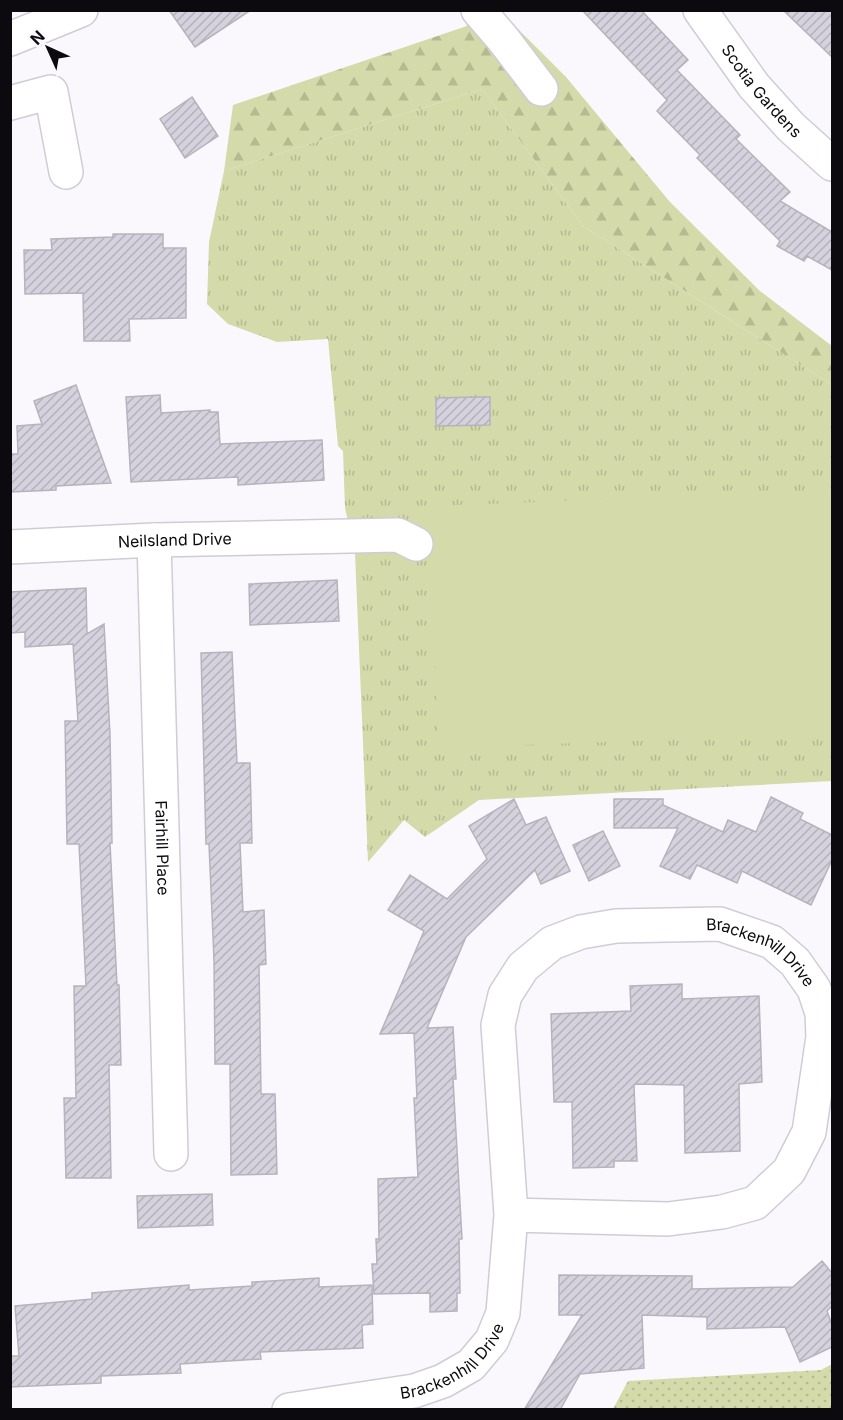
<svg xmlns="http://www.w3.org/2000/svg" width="843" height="1420" viewBox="0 0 843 1420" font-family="Inter,sans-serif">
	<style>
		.grass { fill: url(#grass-dots) }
		.forest { fill: url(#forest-firs) }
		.park { fill: url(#park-tufts) }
		.pitch { fill: #d4daa9 }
		.building { fill: url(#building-hatch); stroke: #b6b3be; stroke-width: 1.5 }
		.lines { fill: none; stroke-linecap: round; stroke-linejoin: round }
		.minor-casing { stroke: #cfccd8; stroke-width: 36 }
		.minor { stroke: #fff; stroke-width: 33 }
		.labels { text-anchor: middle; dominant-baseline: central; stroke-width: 4.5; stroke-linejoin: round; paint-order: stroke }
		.street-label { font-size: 16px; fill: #0c0a0e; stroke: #faf8fd }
	</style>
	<defs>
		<pattern id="grass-dots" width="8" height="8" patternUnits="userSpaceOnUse" patternTransform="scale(1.5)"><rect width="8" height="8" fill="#d4daa9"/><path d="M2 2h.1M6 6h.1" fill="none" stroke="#b5ba90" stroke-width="1.8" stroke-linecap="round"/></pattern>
		<pattern id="forest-firs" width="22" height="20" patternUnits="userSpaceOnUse" patternTransform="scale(1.5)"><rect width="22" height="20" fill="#d4daa9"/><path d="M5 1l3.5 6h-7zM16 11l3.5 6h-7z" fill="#b5ba90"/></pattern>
		<pattern id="park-tufts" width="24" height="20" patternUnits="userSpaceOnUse" patternTransform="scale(1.5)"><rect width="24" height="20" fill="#d4daa9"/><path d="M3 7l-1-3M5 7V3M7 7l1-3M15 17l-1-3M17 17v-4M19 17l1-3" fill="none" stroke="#b5ba90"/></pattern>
		<pattern id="building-hatch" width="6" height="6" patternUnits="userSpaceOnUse" patternTransform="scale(1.5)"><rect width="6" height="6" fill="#d5d1dd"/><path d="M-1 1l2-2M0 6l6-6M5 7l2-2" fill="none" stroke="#b6b2bc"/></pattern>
	</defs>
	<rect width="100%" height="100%" fill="#faf8fd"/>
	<path class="grass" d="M 832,1364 L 832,1409 L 613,1409 L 628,1381 L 821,1370 Z"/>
	<path class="forest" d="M 464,11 L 500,11 L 566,77 L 670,202 L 760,291 L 832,346 L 832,385 L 583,226 L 482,89 L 224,171 L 233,105 L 467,26 Z"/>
	<path class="park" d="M 482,89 L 583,226 L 832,385 L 832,781 L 479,800 L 425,837 L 404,820 L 368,862 L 355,553 L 345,508 L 343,451 L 338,446 L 328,339 L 277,342 L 228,324 L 207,304 L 209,242 L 224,171 Z"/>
	<path class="pitch" d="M 832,491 L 832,734 L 438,748 L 429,506 Z"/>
	<g class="building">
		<path d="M 169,10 L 251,10 L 195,47 Z"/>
		<path d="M 582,10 L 641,10 L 688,60 L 677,70 L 740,135 L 736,139 L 790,192 L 780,201 L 832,232 L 832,270 L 807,256 L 804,261 L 777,246 L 780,241 L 697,158 L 700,155 L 657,111 L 667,100 Z"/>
		<path d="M 783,10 L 832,10 L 832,57 Z"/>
		<path d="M 192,97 L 218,136 L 185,158 L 160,119 Z"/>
		<path d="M 113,234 L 163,234 L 163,248 L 186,248 L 186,318 L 129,319 L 130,341 L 84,341 L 83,293 L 25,294 L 24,250 L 52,250 L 51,239 L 113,237 Z"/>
		<path d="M 76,385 L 111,483 L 56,486 L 56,490 L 10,492 L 10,454 L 18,454 L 17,426 L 42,424 L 34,401 Z"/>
		<path d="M 160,395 L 161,413 L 210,410 L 210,412 L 218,412 L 220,444 L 322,440 L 324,480 L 238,485 L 238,477 L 131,482 L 126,397 Z"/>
		<path d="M 475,397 L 490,397 L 490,425 L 436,426 L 436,398 Z"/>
		<path d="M 337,580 L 339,621 L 250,625 L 249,584 Z"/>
		<path d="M 86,588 L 87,634 L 104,624 L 110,734 L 112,843 L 110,843 L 117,985 L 119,985 L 121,1065 L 109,1065 L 111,1178 L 66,1178 L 64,1098 L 76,1098 L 74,986 L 86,986 L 79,844 L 67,844 L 65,721 L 78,721 L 73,644 L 25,647 L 25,632 L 10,633 L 10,592 Z"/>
		<path d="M 232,652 L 237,763 L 250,763 L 252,843 L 240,843 L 243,912 L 264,910 L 266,964 L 259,965 L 261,1094 L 275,1094 L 277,1174 L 231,1175 L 230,1064 L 215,1064 L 214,960 L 209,844 L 206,844 L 201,653 Z"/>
		<path d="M 771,797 L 803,813 L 800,819 L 832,835 L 832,860 L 811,905 L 742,871 L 737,883 L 697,865 L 690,879 L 660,866 L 678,828 L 614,828 L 614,799 L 663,799 L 663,805 L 723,832 L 728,820 L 756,832 Z"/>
		<path d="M 514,799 L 526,825 L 546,817 L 570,871 L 541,884 L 535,870 L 466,937 L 427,1028 L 453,1027 L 456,1079 L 453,1079 L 462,1239 L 459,1239 L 460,1293 L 457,1293 L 457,1311 L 430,1312 L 430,1293 L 374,1294 L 372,1264 L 377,1264 L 376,1239 L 379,1239 L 378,1179 L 418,1177 L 414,1098 L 417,1098 L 414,1033 L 380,1034 L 424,931 L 388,910 L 410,875 L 447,899 L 487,859 L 469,826 Z"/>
		<path d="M 603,831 L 620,866 L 589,881 L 573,845 Z"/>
		<path d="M 682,984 L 682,999 L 759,996 L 762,1082 L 739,1084 L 740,1151 L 685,1153 L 684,1085 L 635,1084 L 634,1086 L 637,1161 L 614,1161 L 614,1167 L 573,1168 L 572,1102 L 554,1102 L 551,1014 L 631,1011 L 630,986 Z"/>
		<path d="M 212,1194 L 213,1225 L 138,1228 L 137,1196 Z"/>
		<path d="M 822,1261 L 832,1273 L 832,1306 L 827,1311 L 832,1325 L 832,1347 L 800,1362 L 785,1327 L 707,1329 L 707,1317 L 642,1315 L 644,1368 L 580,1374 L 560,1410 L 524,1410 L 582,1315 L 559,1315 L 559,1275 L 692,1276 L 692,1289 L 793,1287 Z"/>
		<path d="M 319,1278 L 319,1287 L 372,1285 L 373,1324 L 362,1325 L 363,1348 L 260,1352 L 261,1359 L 180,1364 L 181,1373 L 101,1376 L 101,1383 L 10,1387 L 10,1356 L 19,1356 L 15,1306 L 92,1299 L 92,1293 L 189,1285 L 189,1290 L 252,1286 L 252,1282 Z"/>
	</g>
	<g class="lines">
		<defs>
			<g id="minor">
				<path d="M 478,10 L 503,39 L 541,89"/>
				<path id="s1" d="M 700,10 L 754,86 L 791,127 L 832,164"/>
				<path d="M 10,39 L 81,10"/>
				<path d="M 10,103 L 51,92 L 66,172"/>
				<path id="s2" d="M 154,540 L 171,1154"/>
				<path id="s3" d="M 10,547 L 154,540 L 398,535 L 416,544"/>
				<path id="s4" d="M 289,1410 L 414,1391 L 443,1381 L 471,1365 L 492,1340 L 503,1313 L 511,1215 L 498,1025 L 505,995 L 523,967 L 552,943 L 581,932 L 616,926 L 720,924 L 772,942 L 795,962 L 814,989 L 822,1013 L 823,1037 L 809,1132 L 789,1171 L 755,1203 L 722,1212 L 668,1219 L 511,1215"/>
			</g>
		</defs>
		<use href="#minor" class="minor-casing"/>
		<use href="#minor" class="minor"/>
	</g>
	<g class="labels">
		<g class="street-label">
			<text stroke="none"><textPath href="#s1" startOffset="102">Scotia Gardens</textPath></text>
			<text stroke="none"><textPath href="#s3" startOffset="165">Neilsland Drive</textPath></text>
			<text stroke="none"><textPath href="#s2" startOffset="308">Fairhill Place</textPath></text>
			<text stroke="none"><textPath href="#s4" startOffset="862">Brackenhill Drive</textPath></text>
			<text stroke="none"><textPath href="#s4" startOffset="176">Brackenhill Drive</textPath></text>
		</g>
	</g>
	<rect width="843" height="1420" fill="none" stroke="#0c0a0e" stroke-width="24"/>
	<g transform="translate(48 48) rotate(315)" stroke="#faf8fd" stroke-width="4.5" paint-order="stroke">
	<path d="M0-4.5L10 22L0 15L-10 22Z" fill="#0c0a0e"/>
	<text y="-9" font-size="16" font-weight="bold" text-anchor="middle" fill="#0c0a0e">N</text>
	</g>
</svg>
